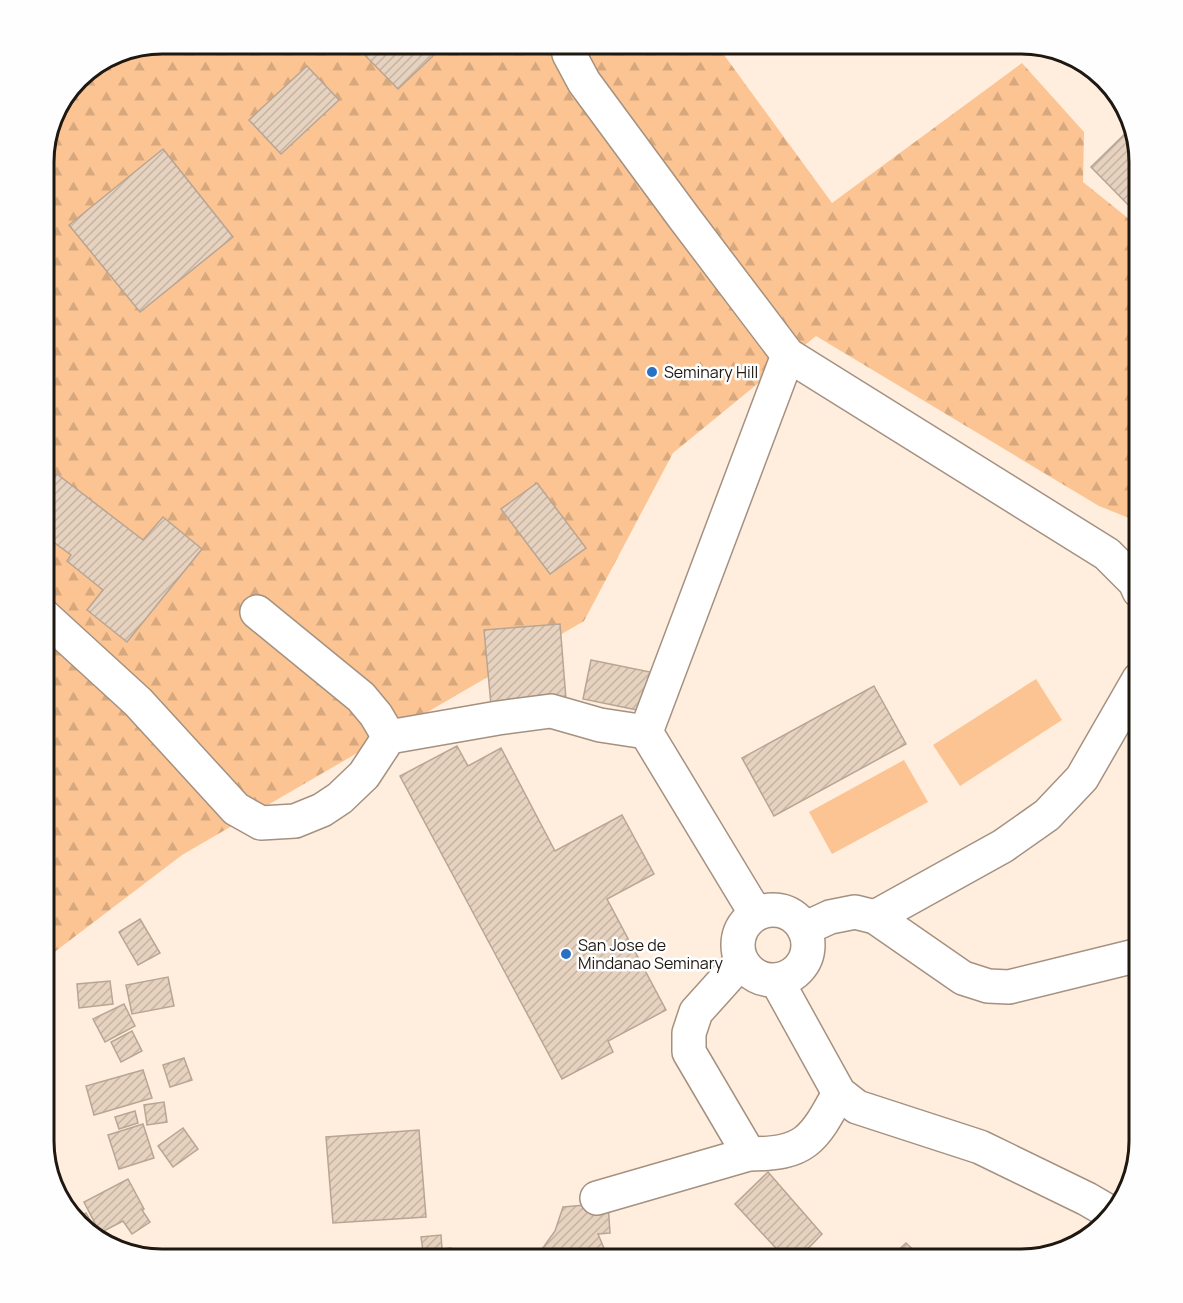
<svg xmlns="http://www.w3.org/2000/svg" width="1183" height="1303" viewBox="0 0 1183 1303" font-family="Manrope,sans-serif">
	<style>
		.forest { fill: url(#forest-firs) }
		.park { fill: #fbc492 }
		.building { fill: url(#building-hatch); stroke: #b9a593; stroke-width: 1.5 }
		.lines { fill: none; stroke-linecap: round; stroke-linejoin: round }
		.minor-casing { stroke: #a59180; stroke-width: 36 }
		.minor { stroke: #fff; stroke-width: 33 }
		.poi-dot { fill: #2972c3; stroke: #fefefe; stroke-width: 2 }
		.labels { text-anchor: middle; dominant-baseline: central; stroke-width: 5; stroke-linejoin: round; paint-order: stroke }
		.poi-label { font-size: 16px; fill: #1f1811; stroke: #fefefe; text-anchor: start }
		.rim { fill: none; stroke: #1f1811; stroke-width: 3 }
	</style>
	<defs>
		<pattern id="forest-firs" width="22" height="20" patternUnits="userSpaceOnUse" patternTransform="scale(1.5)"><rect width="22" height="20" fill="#fbc492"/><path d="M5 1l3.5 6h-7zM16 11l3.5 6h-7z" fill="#d7a87d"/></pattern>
		<pattern id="building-hatch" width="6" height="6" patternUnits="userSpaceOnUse" patternTransform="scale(1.5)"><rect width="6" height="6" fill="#e6d2bf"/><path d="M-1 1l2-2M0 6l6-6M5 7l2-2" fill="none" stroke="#c5b4a3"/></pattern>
	</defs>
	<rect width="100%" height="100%" fill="#ffeede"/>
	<path class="forest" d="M 162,44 L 716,44 L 832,203 L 1022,63 L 1084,132 L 1083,182 L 1139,227 L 1139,522 L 1099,506 L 816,336 L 673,453 L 584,621 L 182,855 L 44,960 L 44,153 L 56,110 L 83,73 L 117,52 Z"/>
	<g class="park">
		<path d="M 1036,679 L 1062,720 L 960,786 L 933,745 Z"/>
		<path d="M 904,760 L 928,802 L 832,854 L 809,812 Z"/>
	</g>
	<g class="building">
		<path d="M 354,44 L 425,44 L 435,54 L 398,89 Z"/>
		<path d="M 307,66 L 339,100 L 281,154 L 249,120 Z"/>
		<path d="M 1129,130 L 1139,161 L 1139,216 L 1091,167 Z"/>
		<path d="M 163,149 L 233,237 L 140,312 L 69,225 Z"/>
		<path d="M 57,474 L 143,540 L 163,517 L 202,549 L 127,642 L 87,610 L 103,590 L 67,561 L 71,555 L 44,535 L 44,491 Z"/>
		<path d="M 537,483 L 586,548 L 550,574 L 501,509 Z"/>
		<path d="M 560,624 L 566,699 L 491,705 L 484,630 Z"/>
		<path d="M 591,660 L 660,674 L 652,713 L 583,699 Z"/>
		<path d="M 874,686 L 906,744 L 774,816 L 742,758 Z"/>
		<path d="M 457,746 L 468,766 L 501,748 L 555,851 L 622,815 L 654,874 L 607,899 L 666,1010 L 608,1041 L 613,1052 L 562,1079 L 400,776 Z"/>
		<path d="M 140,919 L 160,953 L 138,965 L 119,932 Z"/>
		<path d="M 168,977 L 174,1006 L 132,1014 L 126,985 Z"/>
		<path d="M 110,981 L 113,1004 L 79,1008 L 77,984 Z"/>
		<path d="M 124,1004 L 135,1026 L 105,1042 L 93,1019 Z"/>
		<path d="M 132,1031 L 142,1051 L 121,1062 L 111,1042 Z"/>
		<path d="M 184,1058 L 192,1080 L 170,1087 L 163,1065 Z"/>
		<path d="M 143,1070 L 152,1098 L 94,1115 L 86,1086 Z"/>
		<path d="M 164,1102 L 167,1122 L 147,1125 L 144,1105 Z"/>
		<path d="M 135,1111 L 138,1123 L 119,1129 L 115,1117 Z"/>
		<path d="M 143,1124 L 154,1158 L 119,1169 L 108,1135 Z"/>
		<path d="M 183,1128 L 198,1149 L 173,1167 L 158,1146 Z"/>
		<path d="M 419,1130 L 426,1217 L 333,1223 L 326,1137 Z"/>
		<path d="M 768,1172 L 822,1234 L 798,1259 L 786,1259 L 735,1204 Z"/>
		<path d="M 128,1179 L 144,1209 L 142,1210 L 150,1222 L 132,1234 L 123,1221 L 100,1233 L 84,1202 Z"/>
		<path d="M 608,1203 L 610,1233 L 598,1234 L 606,1253 L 601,1259 L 535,1259 L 555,1231 L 563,1207 Z"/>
		<path d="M 86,1213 L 102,1241 L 75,1219 Z"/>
		<path d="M 441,1235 L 442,1249 L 451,1248 L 452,1259 L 400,1259 L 399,1253 L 423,1251 L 421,1237 Z"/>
		<path d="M 906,1243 L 923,1259 L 889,1259 Z"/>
	</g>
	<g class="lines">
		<defs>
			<g id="minor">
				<path d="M 567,44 L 569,54 L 584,82 L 685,219 L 788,355 L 1107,554 L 1135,582 L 1139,591"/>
				<path d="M 257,612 L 361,697 L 376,715 L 389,737"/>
				<path d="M 44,616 L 138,702 L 236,809 L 261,823 L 295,821 L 322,810 L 340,798 L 364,775 L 389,737 L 498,718 L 551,711 L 600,725 L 646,732"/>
				<circle cx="773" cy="945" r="35"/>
				<path d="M 756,914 L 646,732 L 788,355"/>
				<path d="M 875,917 L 1003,846 L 1047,815 L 1082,778 L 1139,679"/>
				<path d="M 804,929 L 830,917 L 855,912 L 875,917 L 963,978 L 988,986 L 1009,987 L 1139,955"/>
				<path d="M 741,962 L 696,1012 L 689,1033 L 689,1052 L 749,1154"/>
				<path d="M 777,981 L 839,1093 L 857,1107 L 980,1147 L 1087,1199 L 1111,1213"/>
				<path d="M 597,1198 L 749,1154 C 805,1154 813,1141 839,1093"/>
			</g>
		</defs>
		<use href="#minor" class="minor-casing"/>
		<use href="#minor" class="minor"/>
	</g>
	<g class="poi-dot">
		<circle cx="652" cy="372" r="6"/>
		<circle cx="566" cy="954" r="6"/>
	</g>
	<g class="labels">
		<g class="poi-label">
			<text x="664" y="372">Seminary Hill</text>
			<text x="578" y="945">San Jose de<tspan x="578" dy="18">Mindanao Seminary</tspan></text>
		</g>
	</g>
	<path d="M0 0H1183V1303H0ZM162 54H1021A108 108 0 0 1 1129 162V1141A108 108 0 0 1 1021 1249H162A108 108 0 0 1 54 1141V162A108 108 0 0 1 162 54Z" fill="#fefefe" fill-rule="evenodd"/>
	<path class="rim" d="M162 54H1021A108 108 0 0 1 1129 162V1141A108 108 0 0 1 1021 1249H162A108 108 0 0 1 54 1141V162A108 108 0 0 1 162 54Z"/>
</svg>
